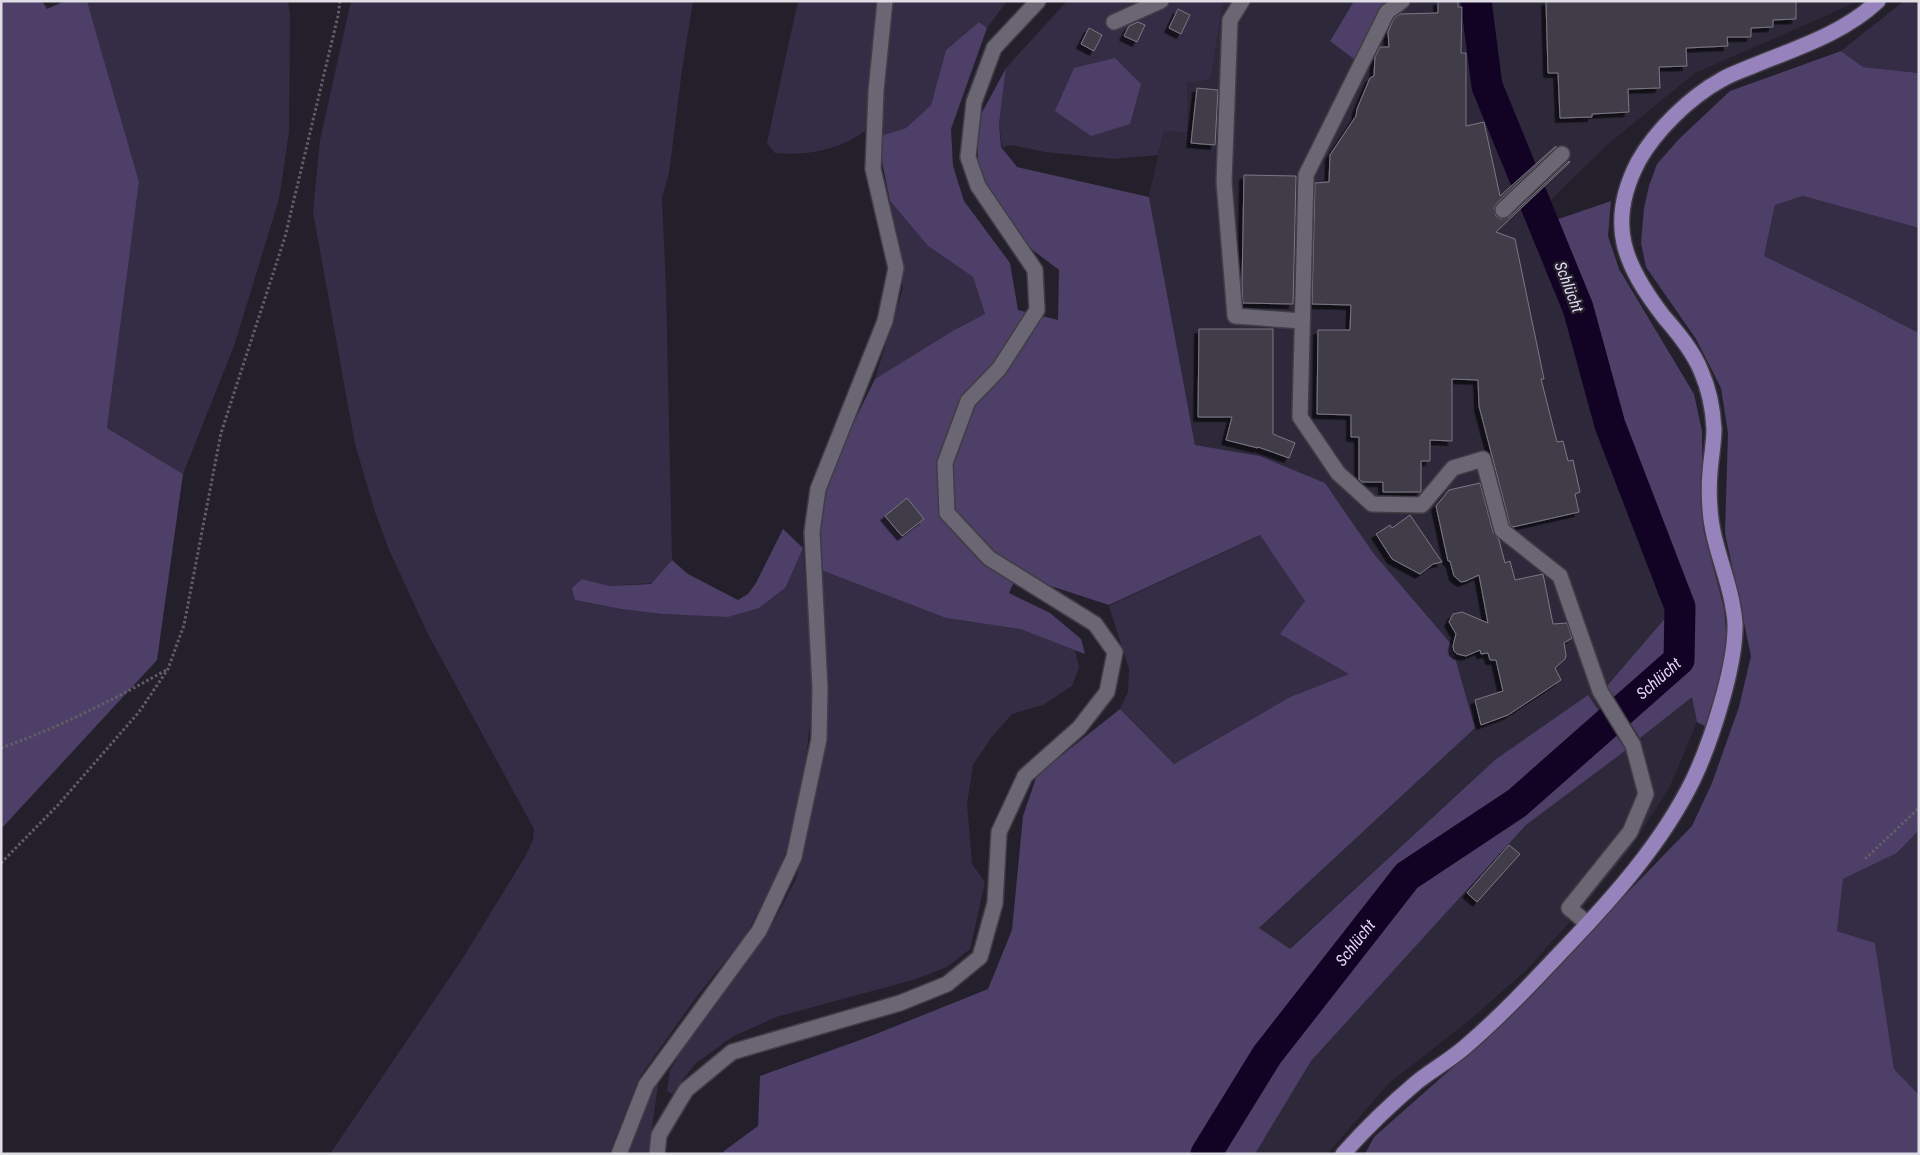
<svg xmlns="http://www.w3.org/2000/svg" width="1920" height="1155" viewBox="0 0 1920 1155" font-family="'Roboto Condensed',sans-serif">
	<style>
		.built { fill: #2e293a }
		.green { fill: #352d45 }
		.forest { fill: #4d3f68 }
		.lines { fill: none; stroke-linecap: round; stroke-linejoin: round }
		.river { stroke: #120325; stroke-width: 31 }
		.building { fill: #403d49; stroke: #7b7784; filter: url(#shadow) }
		.minor-casing { stroke: #403d45; stroke-width: 18 }
		.major-casing { stroke: #403d45; stroke-width: 18 }
		.path { stroke: #615e67; stroke-width: 3; stroke-dasharray: 2.5 2.5; stroke-linecap: butt }
		.minor { stroke: #6a6673; stroke-width: 15 }
		.major { stroke: #9683bc; stroke-width: 15 }
		.labels { text-anchor: middle; dominant-baseline: central; stroke-width: 4.5; stroke-linejoin: round; paint-order: stroke }
		.water-label { font-size: 16px; font-style: italic; fill: #e3daf7; stroke: #24202b }
	</style>
	<defs>
		<filter id="shadow"><feDropShadow dx="-4.5" dy="4.5" stdDeviation="0" flood-color="#0009"/></filter>
	</defs>
	<rect width="100%" height="100%" fill="#24202b"/>
	<path class="built" d="M 1193,1 L 1354,1 L 1330,40 L 1393,1 L 1859,1 L 1695,73 L 1608,144 L 1532,218 L 1669,615 L 1607,686 L 1692,697 L 1697,722 L 1670,786 L 1632,846 L 1576,915 L 1527,969 L 1471,1019 L 1389,1083 L 1327,1154 L 1255,1154 L 1311,1061 L 1526,825 L 1625,750 L 1588,695 L 1496,759 L 1289,949 L 1259,928 L 1475,728 L 1374,554 L 1325,483 L 1260,456 L 1195,445 L 1149,197 Z"/>
	<g class="green">
		<path d="M 87,1 L 288,1 L 290,15 L 289,132 L 279,199 L 234,346 L 183,474 L 107,428 L 139,182 Z"/>
		<path d="M 351,1 L 693,1 L 682,70 L 669,173 L 662,198 L 666,290 L 672,560 L 652,583 L 610,586 L 582,579 L 575,600 L 621,609 L 662,614 L 728,617 L 786,587 L 803,548 L 813,684 L 810,723 L 806,757 L 793,831 L 779,871 L 746,935 L 697,996 L 639,1078 L 609,1154 L 330,1154 L 461,961 L 525,857 L 533,840 L 534,829 L 428,634 L 390,552 L 376,515 L 355,444 L 313,212 L 320,140 Z"/>
		<path d="M 798,1 L 878,1 L 868,118 L 865,131 C 840,150 806,156 775,153 L 767,143 Z"/>
		<path d="M 888,1 L 1007,1 L 987,28 L 979,22 L 946,50 L 931,105 L 906,128 L 877,137 Z"/>
		<path d="M 1067,1 L 1223,1 L 1210,79 L 1187,83 L 1187,132 L 1164,131 L 1158,155 L 1114,159 L 1045,152 L 1011,145 L 1002,147 L 999,124 L 1006,68 Z"/>
		<path d="M 1904,1 L 1919,1 L 1919,73 L 1863,67 L 1841,51 Z"/>
		<path d="M 1803,196 L 1919,228 L 1919,333 L 1855,300 L 1764,256 L 1775,205 Z"/>
		<path d="M 890,201 L 928,246 L 973,277 L 985,314 L 954,330 L 875,379 L 903,288 Z"/>
		<path d="M 1261,535 L 1305,601 L 1350,674 L 1290,697 L 1174,764 L 1120,709 L 1128,692 L 1129,669 L 1109,606 Z"/>
		<path d="M 821,570 L 946,618 L 1020,629 L 1075,650 L 1079,667 L 1072,686 L 1043,705 L 1012,714 L 991,738 L 973,765 L 967,804 L 972,864 L 985,882 L 970,949 L 947,967 L 913,980 L 776,1017 L 732,1037 L 695,1064 L 672,1094 L 667,1091 L 670,1070 L 692,1034 L 754,951 L 774,921 L 796,879 L 815,794 L 827,692 Z"/>
		<path d="M 1919,830 L 1919,1095 L 1894,1069 L 1875,943 L 1837,931 L 1843,879 L 1897,853 Z"/>
		<path d="M 659,1078 L 648,1154 L 625,1154 L 648,1095 Z"/>
	</g>
	<g class="forest">
		<path d="M 1,1 L 42,1 L 47,9 L 65,1 L 87,1 L 139,182 L 107,428 L 183,474 L 157,660 L 1,829 Z"/>
		<path d="M 1354,1 L 1393,1 L 1358,62 L 1330,41 Z"/>
		<path d="M 979,22 L 987,28 L 951,129 L 953,166 L 964,201 L 1010,263 L 1018,310 L 1058,320 L 1059,270 L 1030,248 L 978,174 L 978,120 L 1006,68 L 999,124 L 1001,147 L 1017,167 L 1149,197 L 1195,445 L 1260,456 L 1325,483 L 1374,554 L 1451,644 L 1475,728 L 1259,928 L 1290,949 L 1496,759 L 1588,695 L 1626,750 L 1526,825 L 1311,1061 L 1255,1154 L 722,1154 L 724,1151 L 758,1126 L 760,1076 L 871,1036 L 988,989 L 1012,930 L 1023,816 L 1037,775 L 1120,709 L 1174,764 L 1290,697 L 1349,674 L 1280,634 L 1305,601 L 1260,535 L 1109,605 L 1017,575 L 1009,593 L 1050,613 L 1081,639 L 1085,654 L 1020,629 L 946,618 L 821,570 L 821,489 L 875,379 L 954,330 L 985,314 L 973,277 L 928,246 L 890,201 L 877,137 L 906,128 L 931,105 L 946,50 Z"/>
		<path d="M 1841,51 L 1863,67 L 1919,73 L 1919,228 L 1803,196 L 1775,205 L 1764,256 L 1855,300 L 1919,333 L 1919,830 L 1897,853 L 1843,879 L 1837,931 L 1875,943 L 1894,1069 L 1919,1095 L 1919,1154 L 1365,1154 L 1374,1137 L 1487,1037 L 1692,826 L 1712,783 L 1739,707 L 1751,656 L 1725,533 L 1728,433 L 1721,388 L 1696,339 L 1646,267 L 1641,243 L 1644,208 L 1649,186 L 1657,164 L 1679,139 L 1730,91 Z"/>
		<path d="M 1115,58 L 1141,84 L 1130,124 L 1091,136 L 1055,111 L 1074,68 Z"/>
		<path d="M 1611,201 L 1608,236 L 1619,269 L 1694,394 L 1702,431 L 1703,528 L 1724,608 L 1727,642 L 1722,688 L 1708,728 L 1697,722 L 1692,697 L 1640,738 L 1607,686 L 1668,615 L 1593,402 L 1544,224 Z"/>
		<path d="M 783,529 L 803,548 L 786,587 L 759,608 L 728,617 L 662,614 L 621,609 L 575,600 L 572,588 L 582,579 L 610,586 L 651,584 L 672,560 L 688,574 L 738,600 L 748,594 L 756,583 Z"/>
	</g>
	<g class="lines">
		<path class="river" id="s1" d="M 1206,1154 L 1267,1055 L 1407,876 L 1517,803 L 1679,660 L 1680,607 L 1610,425 L 1578,308 L 1487,86 L 1476,1"/>
	</g>
	<g class="building">
		<path d="M 1438,1 L 1458,1 L 1458,7 L 1462,7 L 1461,53 L 1466,53 L 1466,126 L 1484,122 L 1500,196 L 1556,146 L 1556,147 L 1497,203 L 1494,208 L 1496,216 L 1501,219 L 1509,217 L 1569,161 L 1570,162 L 1496,232 L 1515,239 L 1544,379 L 1541,379 L 1557,442 L 1563,441 L 1568,461 L 1573,460 L 1580,492 L 1575,494 L 1579,512 L 1513,527 L 1510,525 L 1479,406 L 1478,380 L 1452,379 L 1452,441 L 1430,440 L 1430,461 L 1421,461 L 1421,492 L 1383,492 L 1383,482 L 1362,482 L 1359,479 L 1359,437 L 1351,437 L 1351,415 L 1317,414 L 1318,330 L 1350,330 L 1351,305 L 1312,304 L 1315,183 L 1329,182 L 1330,155 L 1356,116 L 1357,109 L 1370,78 L 1374,76 L 1375,57 L 1380,47 L 1389,47 L 1388,32 L 1394,18 L 1400,14 L 1438,13 Z"/>
		<path d="M 1546,1 L 1796,1 L 1796,19 L 1773,20 L 1773,27 L 1751,28 L 1751,37 L 1727,37 L 1728,46 L 1686,48 L 1687,66 L 1659,67 L 1660,88 L 1628,89 L 1629,112 L 1592,114 L 1592,117 L 1560,118 L 1558,73 L 1548,73 Z"/>
		<path d="M 1178,9 L 1190,15 L 1181,34 L 1169,28 Z"/>
		<path d="M 1138,22 L 1145,25 L 1137,42 L 1124,36 L 1129,26 Z"/>
		<path d="M 1089,28 L 1102,35 L 1094,51 L 1081,44 Z"/>
		<path d="M 1197,88 L 1218,90 L 1215,145 L 1191,143 Z"/>
		<path d="M 1244,175 L 1296,176 L 1293,304 L 1243,303 L 1242,287 Z"/>
		<path d="M 1199,329 L 1273,329 L 1273,434 L 1295,443 L 1289,458 L 1258,447 L 1258,448 L 1226,440 L 1232,417 L 1198,417 Z"/>
		<path d="M 1480,483 L 1493,532 L 1499,540 L 1505,563 L 1510,561 L 1515,580 L 1543,574 L 1553,624 L 1567,623 L 1572,638 L 1564,643 L 1566,655 L 1565,659 L 1555,668 L 1561,680 L 1508,715 L 1481,725 L 1475,700 L 1503,691 L 1496,660 L 1490,660 L 1488,653 L 1481,654 L 1480,650 L 1466,656 L 1457,654 L 1454,651 L 1453,646 L 1456,634 L 1449,622 L 1453,614 L 1462,612 L 1488,623 L 1479,575 L 1466,581 L 1461,582 L 1454,576 L 1450,561 L 1448,561 L 1436,506 L 1449,490 Z"/>
		<path d="M 907,498 L 924,519 L 902,536 L 885,516 Z"/>
		<path d="M 1410,515 L 1442,562 L 1433,564 L 1420,574 L 1392,559 L 1376,534 L 1390,525 L 1392,528 Z"/>
		<path d="M 1509,845 L 1520,854 L 1477,902 L 1467,893 Z"/>
	</g>
	<g class="lines">
		<defs>
			<g id="minor">
				<path d="M 1242,1 L 1230,20 L 1224,182 L 1235,316 L 1302,321"/>
				<path d="M 1402,1 L 1387,12 L 1306,175 L 1300,417 L 1338,473 L 1372,504 L 1422,505 L 1453,468 L 1483,459 L 1502,530 L 1560,576 L 1600,691 L 1633,745 L 1646,794 L 1630,832 L 1569,908 L 1588,924"/>
				<path d="M 1114,22 L 1161,1"/>
				<path d="M 1503,210 L 1562,154"/>
				<path d="M 619,1154 L 646,1085 L 759,931 L 794,857 L 819,739 L 820,688 L 812,532 L 818,489 L 885,321 L 896,268 L 873,169 L 876,91 L 885,1"/>
				<path d="M 657,1154 L 659,1135 L 686,1090 L 732,1052 L 900,1003 L 947,984 L 980,957 L 995,903 L 999,832 L 1025,776 L 1079,728 L 1107,692 L 1115,652 L 1095,624 L 989,558 L 947,513 L 945,463 L 968,401 L 999,369 L 1037,310 L 1035,270 L 978,186 L 968,157 L 974,102 L 994,48 L 1038,1"/>
			</g>
			<path id="major" d="M 1343,1154 C 1366,1128 1391,1104 1417,1082 C 1432,1070 1450,1060 1465,1047 C 1500,1017 1532,983 1564,949 C 1613,898 1662,843 1693,780 C 1711,742 1736,666 1735,624 C 1735,617 1733,609 1732,602 C 1726,571 1712,542 1710,509 C 1709,497 1709,484 1710,472 C 1711,458 1714,443 1714,429 C 1713,409 1709,389 1701,371 C 1693,351 1678,333 1664,317 C 1624,265 1606,224 1638,162 C 1655,131 1690,97 1721,80 C 1731,74 1743,70 1755,65 C 1797,48 1844,33 1878,1"/>
		</defs>
		<use href="#minor" class="minor-casing"/>
		<use href="#major" class="major-casing"/>
		<g class="path">
			<path d="M 1,748 C 58,728 115,699 168,669"/>
			<path d="M 1865,859 L 1919,808"/>
			<path d="M 1,863 L 58,805 L 139,712 L 168,669 L 184,625 L 221,433 L 285,237 L 338,16 L 340,1"/>
		</g>
		<use href="#minor" class="minor"/>
		<use href="#major" class="major"/>
	</g>
	<g class="labels">
		<g class="water-label">
			<text transform="translate(1569 287) rotate(69)">Schlücht</text>
			<text stroke="none"><textPath href="#s1" startOffset="664">Schlücht</textPath></text>
			<text stroke="none"><textPath href="#s1" startOffset="259">Schlücht</textPath></text>
		</g>
	</g>
	<rect width="1920" height="1155" fill="none" stroke="#e0dee5" stroke-width="5"/>
</svg>
